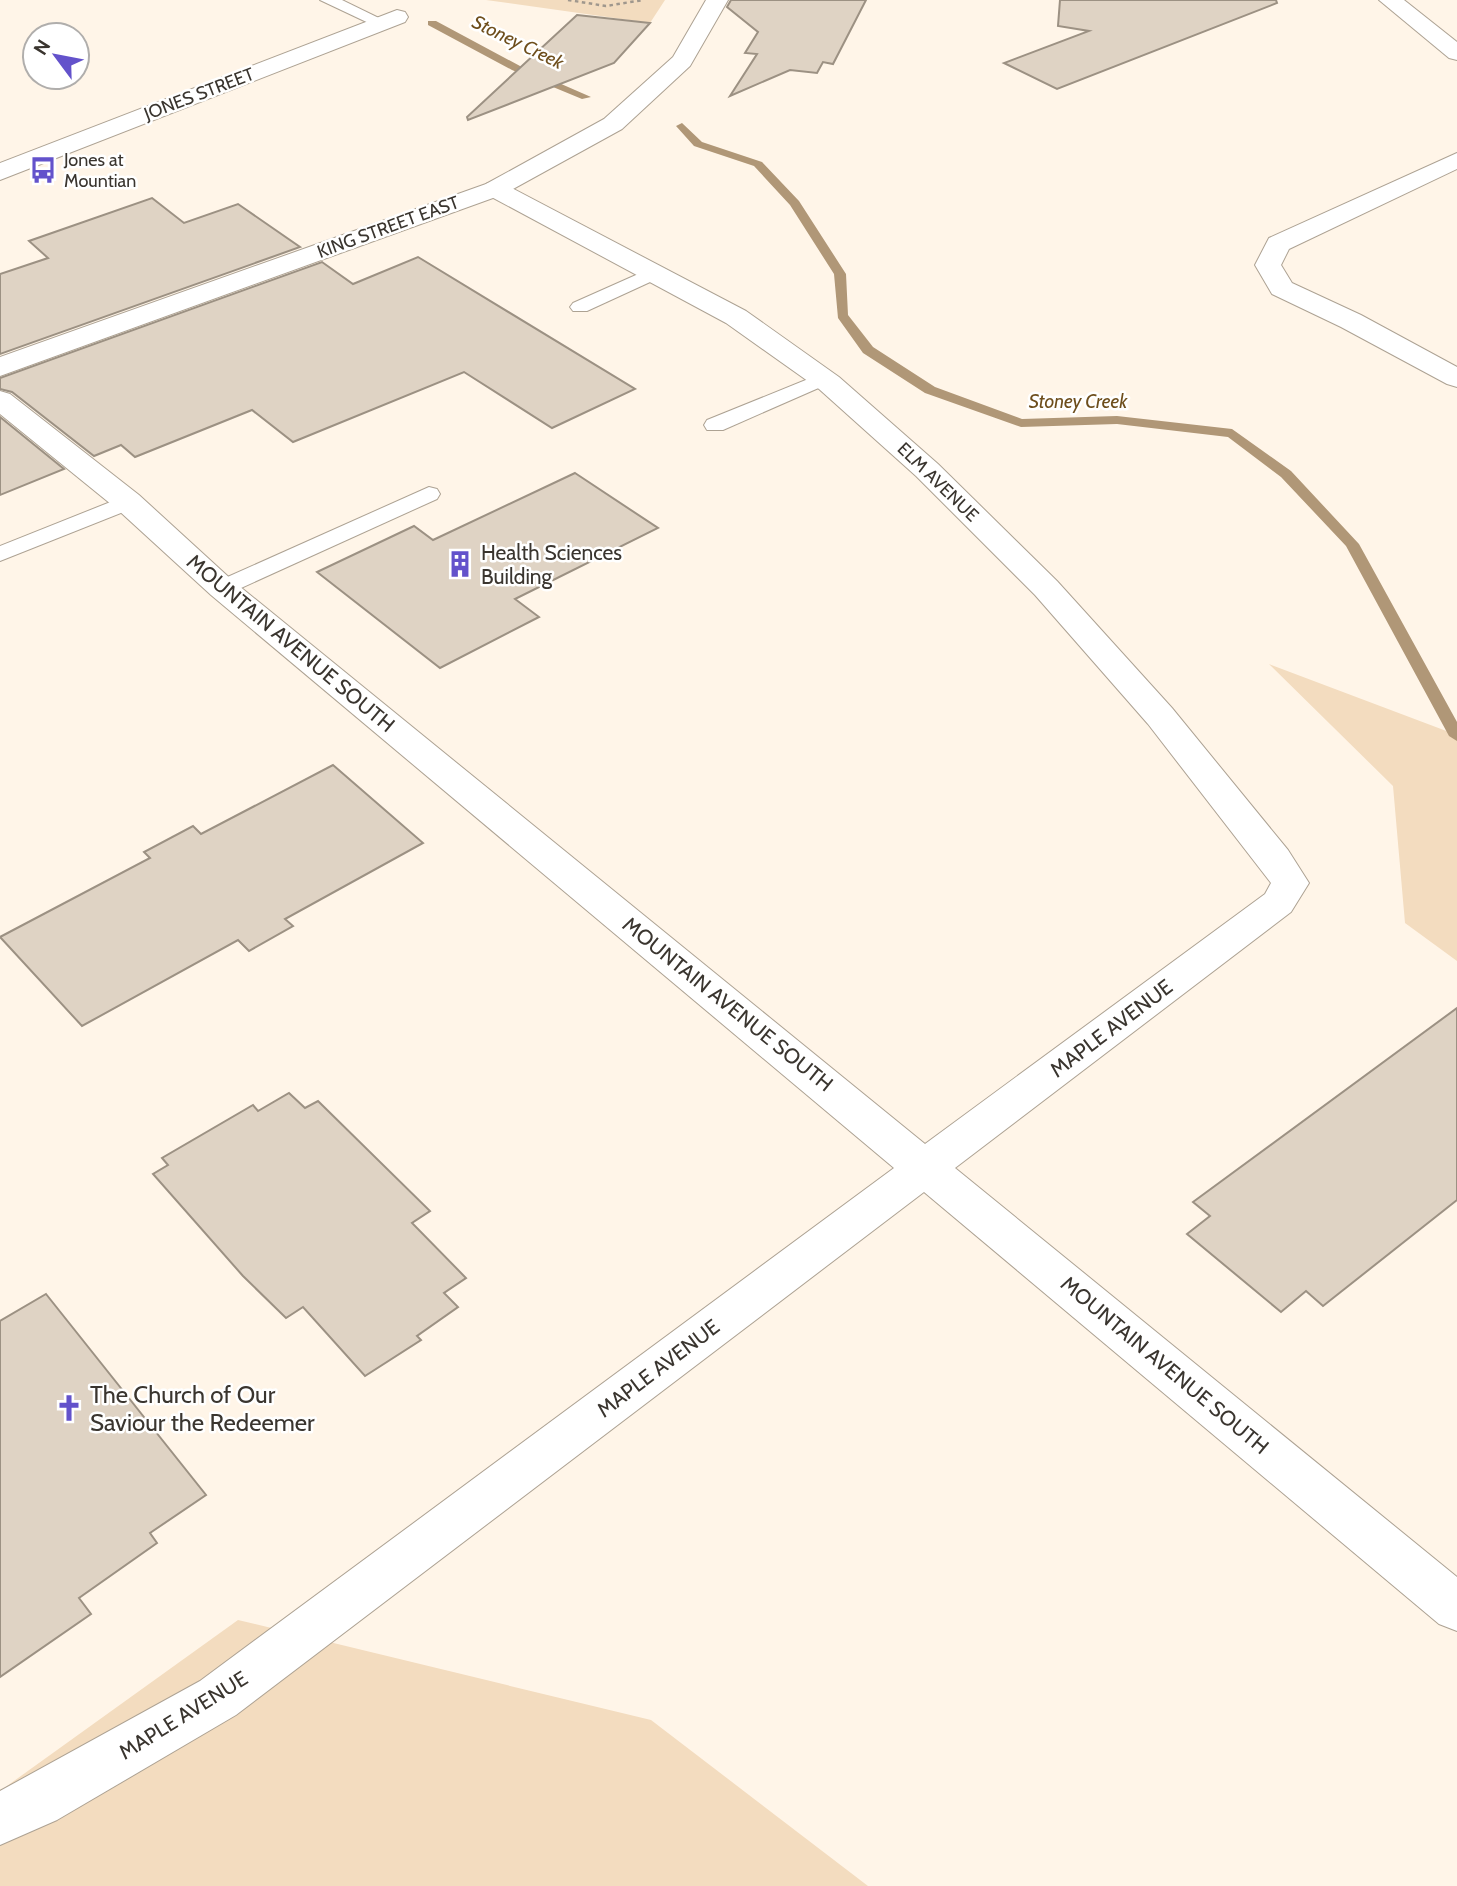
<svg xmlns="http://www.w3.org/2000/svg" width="1457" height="1886" viewBox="0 0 1457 1886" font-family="Cabin,sans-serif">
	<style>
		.green { fill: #f3dcbf }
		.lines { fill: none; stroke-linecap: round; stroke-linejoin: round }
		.stream { fill: #b09777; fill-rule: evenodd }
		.building { fill: #dfd3c4; stroke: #9c9183; stroke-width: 2 }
		.lane-casing { stroke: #ada293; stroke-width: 2 }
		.street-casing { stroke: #ada293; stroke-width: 2 }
		.secondary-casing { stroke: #ada293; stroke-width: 2 }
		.path { stroke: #9f978d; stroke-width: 2.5; stroke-dasharray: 3.5 3.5; stroke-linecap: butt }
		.lane { fill: #fff; fill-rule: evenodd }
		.street { fill: #fff; fill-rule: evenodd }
		.secondary { fill: #fff; fill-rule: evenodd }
		.labels { text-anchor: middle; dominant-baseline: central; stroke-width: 5; stroke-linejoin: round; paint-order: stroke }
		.far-street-label { font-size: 18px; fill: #3a352f; stroke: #fff }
		.far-poi-label { font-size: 18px; fill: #3a352f; stroke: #fff; text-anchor: start }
		.far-water-label { font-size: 19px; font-style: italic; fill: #6e4e1c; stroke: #fff }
		.poi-label { font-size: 21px; fill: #3a352f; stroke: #fff; text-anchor: start }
		.street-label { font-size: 21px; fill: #3a352f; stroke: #fff }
		.near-poi-label { font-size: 24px; fill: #3a352f; stroke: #fff; text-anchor: start }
	</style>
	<rect width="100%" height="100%" fill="#fff5e8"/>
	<g class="green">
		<path d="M 486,0 L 665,0 L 650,23 Z"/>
		<path d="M 1269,664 L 1457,735 L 1457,961 L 1405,923 L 1393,786 Z"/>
		<path d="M 238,1620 L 651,1720 L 868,1886 L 0,1886 L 0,1791 Z"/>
	</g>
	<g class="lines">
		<g class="stream">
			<path d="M 428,21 L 436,21 L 520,66 L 591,97 L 582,99 L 512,70 L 428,25 Z"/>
			<path d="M 682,123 L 702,142 L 762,162 L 799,201 L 846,274 L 848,315 L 873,347 L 935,387 L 1022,419 L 1117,416 L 1232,429 L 1291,471 L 1359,544 L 1457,722 L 1457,741 L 1449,736 L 1346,546 L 1281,477 L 1228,437 L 1117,424 L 1021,427 L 925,393 L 863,353 L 838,318 L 834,274 L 790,205 L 754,166 L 694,146 L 676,126 Z"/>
		</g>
	</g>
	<g class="building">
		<path d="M 731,0 L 866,0 L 833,64 L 823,62 L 817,73 L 790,70 L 730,96 L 757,54 L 745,53 L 758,32 L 727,7 Z"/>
		<path d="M 1060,0 L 1276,0 L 1277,3 L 1057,89 L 1004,63 L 1089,31 L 1058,26 Z"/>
		<path d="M 577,15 L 650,23 L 614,63 L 468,120 L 467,117 Z"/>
		<path d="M 152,198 L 184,223 L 238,204 L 300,247 L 0,354 L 0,274 L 48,258 L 29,241 Z"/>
		<path d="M 418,257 L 635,389 L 552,428 L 464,372 L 293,442 L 252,410 L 135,457 L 121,445 L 94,456 L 12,392 L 0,389 L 0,378 L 322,262 L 353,284 Z"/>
		<path d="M 0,417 L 64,469 L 0,495 Z"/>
		<path d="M 575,473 L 658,528 L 515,599 L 539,617 L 440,668 L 317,572 L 414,526 L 433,540 Z"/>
		<path d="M 333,765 L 423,843 L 285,919 L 293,926 L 249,951 L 238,940 L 82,1026 L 0,937 L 150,858 L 144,852 L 193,826 L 201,834 Z"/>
		<path d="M 1457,1008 L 1457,1200 L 1323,1306 L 1306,1291 L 1281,1312 L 1187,1234 L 1210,1216 L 1193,1202 Z"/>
		<path d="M 289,1093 L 305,1108 L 318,1101 L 430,1211 L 412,1223 L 466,1278 L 444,1293 L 458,1307 L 417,1336 L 421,1340 L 365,1376 L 303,1307 L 286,1318 L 243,1276 L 153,1174 L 168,1165 L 162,1158 L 253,1105 L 258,1111 Z"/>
		<path d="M 46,1294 L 206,1495 L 150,1533 L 157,1543 L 79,1598 L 91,1614 L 0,1677 L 0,1321 Z"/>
	</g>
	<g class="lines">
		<defs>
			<g id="lane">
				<path d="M 320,0 L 342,0 L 389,23 L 381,28 L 375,26 Z"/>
				<path d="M 654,267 L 661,269 L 664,273 L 661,277 L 587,311 L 573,311 L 570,307 L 573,303 Z"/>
				<path d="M 823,373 L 830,375 L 833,379 L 830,383 L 723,430 L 707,430 L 704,425 L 707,420 Z"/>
				<path d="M 429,487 L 437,489 L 440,494 L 437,499 L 230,593 L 214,593 L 210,588 L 214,583 Z"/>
				<path d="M 128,495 L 136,497 L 139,502 L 136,507 L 0,561 L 0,546 Z"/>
			</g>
			<g id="street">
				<path d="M 1379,0 L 1404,0 L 1457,42 L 1457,60 L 1449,58 Z"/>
				<path d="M 397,10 L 405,12 L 408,17 L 405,22 L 0,180 L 0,163 Z"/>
				<path d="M 1457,153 L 1457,169 L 1289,249 L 1281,265 L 1292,283 L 1361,315 L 1457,367 L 1457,387 L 1447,384 L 1341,327 L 1272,294 L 1255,265 L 1269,238 Z"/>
				<path d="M 495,181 L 504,184 L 746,311 L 839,377 L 938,464 L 1057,581 L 1172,708 L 1288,850 L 1309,883 L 1291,912 L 955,1168 L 1457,1577 L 1457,1631 L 1439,1624 L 924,1192 L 236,1715 L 57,1820 L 0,1845 L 0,1791 L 200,1681 L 894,1168 L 211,595 L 117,509 L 0,414 L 0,391 L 10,394 L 139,495 L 233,581 L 925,1144 L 1265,894 L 1271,883 L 1148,724 L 1035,595 L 916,476 L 819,389 L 726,323 L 486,194 L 482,189 L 486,184 Z"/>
			</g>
			<path id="secondary" d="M 706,0 L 728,0 L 690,66 L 622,129 L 504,194 L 0,376 L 0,357 L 486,184 L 604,119 L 673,57 Z"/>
		</defs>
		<use href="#lane" class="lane-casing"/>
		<use href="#street" class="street-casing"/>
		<use href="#secondary" class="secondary-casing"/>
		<path class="path" d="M 568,0 L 606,6 L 643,0"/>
		<use href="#lane" class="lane"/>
		<use href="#street" class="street"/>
		<use href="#secondary" class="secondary"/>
	</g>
	<defs>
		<symbol id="bus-bare" viewBox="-9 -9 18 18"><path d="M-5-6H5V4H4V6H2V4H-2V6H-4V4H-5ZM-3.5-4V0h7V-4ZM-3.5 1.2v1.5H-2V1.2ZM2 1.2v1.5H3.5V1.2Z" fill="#6352cb" stroke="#fff" stroke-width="2.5" paint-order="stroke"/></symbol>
		<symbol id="building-bare" viewBox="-9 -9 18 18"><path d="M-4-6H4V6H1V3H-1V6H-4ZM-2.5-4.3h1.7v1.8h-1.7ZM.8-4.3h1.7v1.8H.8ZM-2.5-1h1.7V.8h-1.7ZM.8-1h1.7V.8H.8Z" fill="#6352cb" stroke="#fff" stroke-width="2.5" paint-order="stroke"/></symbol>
		<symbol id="church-bare" viewBox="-9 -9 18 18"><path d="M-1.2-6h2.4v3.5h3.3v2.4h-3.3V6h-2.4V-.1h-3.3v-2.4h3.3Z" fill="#6352cb" stroke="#fff" stroke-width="2.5" paint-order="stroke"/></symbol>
	</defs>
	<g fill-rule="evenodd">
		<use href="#bus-bare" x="24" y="151" width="38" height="38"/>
		<use href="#building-bare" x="441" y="545" width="38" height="38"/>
		<use href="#church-bare" x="50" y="1389" width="38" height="38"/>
	</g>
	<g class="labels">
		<g class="far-street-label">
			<text transform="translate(199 94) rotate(-21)">JONES STREET</text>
			<text transform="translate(388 227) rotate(-20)">KING STREET EAST</text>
			<text transform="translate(938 482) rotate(44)">ELM AVENUE</text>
		</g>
		<g class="far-poi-label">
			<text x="64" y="160">Jones at<tspan x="64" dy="21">Mountian</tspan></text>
		</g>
		<g class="far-water-label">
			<text transform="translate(518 42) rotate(26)">Stoney Creek</text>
			<text x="1078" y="401">Stoney Creek</text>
		</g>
		<g class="poi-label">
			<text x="481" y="552">Health Sciences<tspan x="481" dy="24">Building</tspan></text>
		</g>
		<g class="street-label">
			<text transform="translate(291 643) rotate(40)">MOUNTAIN AVENUE SOUTH</text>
			<text transform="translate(728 1004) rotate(39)">MOUNTAIN AVENUE SOUTH</text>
			<text transform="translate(1111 1028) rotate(-37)">MAPLE AVENUE</text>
			<text transform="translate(1165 1365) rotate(40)">MOUNTAIN AVENUE SOUTH</text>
			<text transform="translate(658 1368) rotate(-37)">MAPLE AVENUE</text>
			<text transform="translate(183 1715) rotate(-32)">MAPLE AVENUE</text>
		</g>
		<g class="near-poi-label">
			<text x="90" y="1394">The Church of Our<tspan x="90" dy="28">Saviour the Redeemer</tspan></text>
		</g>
	</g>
	<g transform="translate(56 56) rotate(302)"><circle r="33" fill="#ffffff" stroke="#b0aeac" stroke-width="2"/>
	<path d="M0-5L12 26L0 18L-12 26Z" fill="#6352cb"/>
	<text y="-10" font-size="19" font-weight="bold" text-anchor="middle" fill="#3a352f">N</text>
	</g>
</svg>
